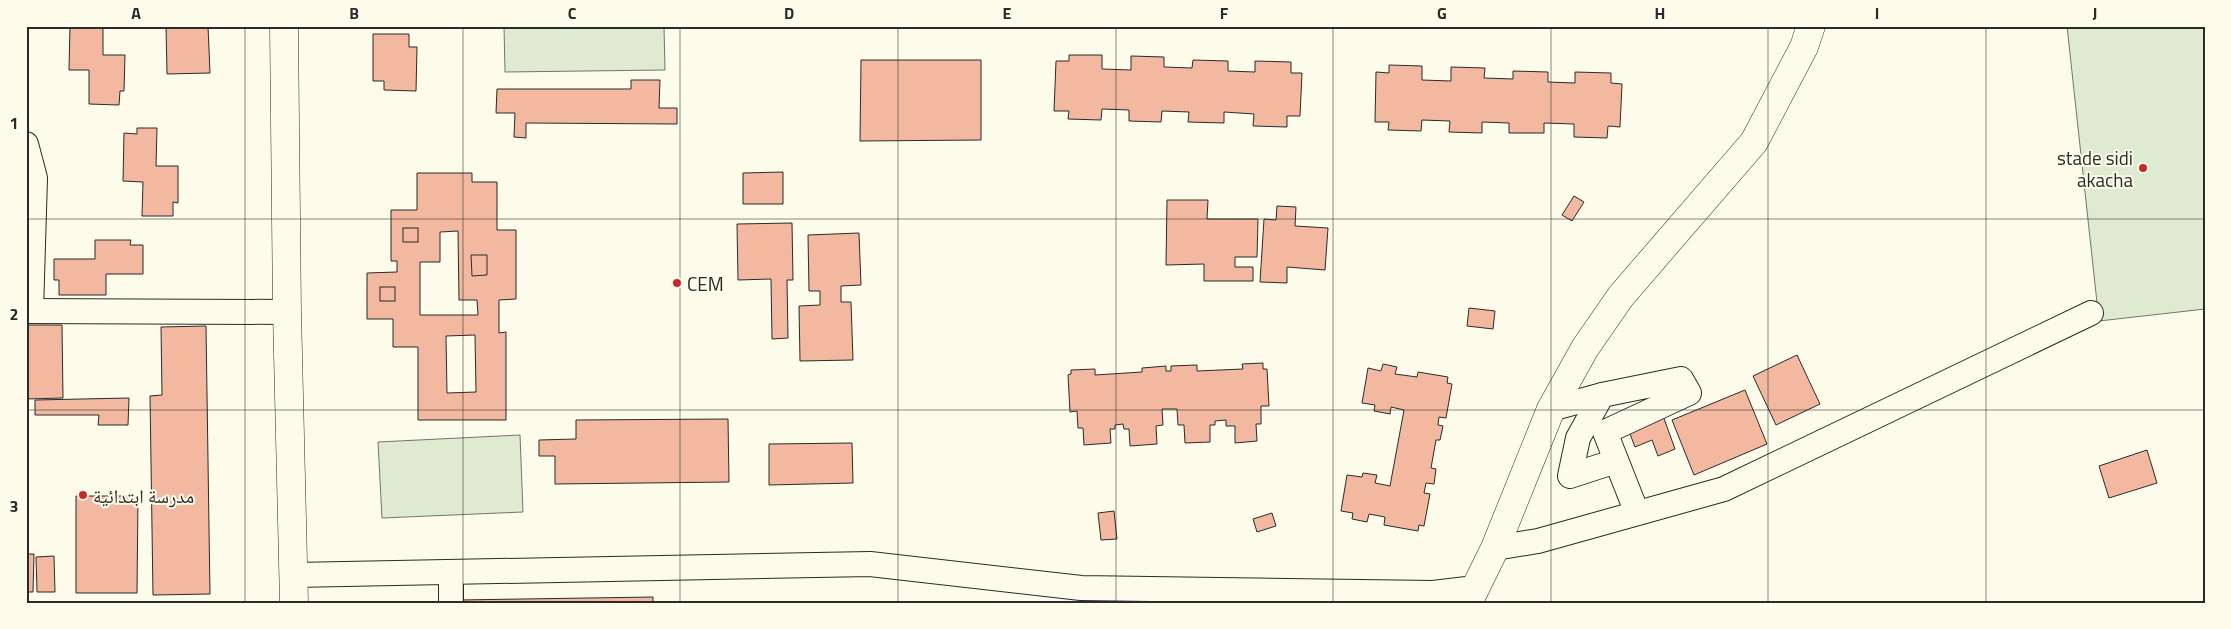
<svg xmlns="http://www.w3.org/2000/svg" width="2231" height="629" viewBox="0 0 2231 629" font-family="'Titillium Web','Noto Naskh Arabic',sans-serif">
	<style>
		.green { fill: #deebd1; stroke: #74746e }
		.building { fill: #f2b8a0; stroke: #2b2b2b; fill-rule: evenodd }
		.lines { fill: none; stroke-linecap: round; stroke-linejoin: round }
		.minor-casing { stroke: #2b2b2b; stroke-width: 26 }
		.secondary-casing { stroke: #2b2b2b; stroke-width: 29 }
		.primary-casing { stroke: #2b2b2b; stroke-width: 29 }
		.minor { stroke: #fdfbea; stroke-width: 24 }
		.secondary { stroke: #fdfbea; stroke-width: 28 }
		.primary { stroke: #fdfbea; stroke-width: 28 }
		.grid { fill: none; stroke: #2b2b2b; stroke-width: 1; stroke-opacity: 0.55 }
		.poi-dot { fill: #c62828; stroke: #fdfbea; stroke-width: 2 }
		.labels { text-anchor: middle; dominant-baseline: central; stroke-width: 4; stroke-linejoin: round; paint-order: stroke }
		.poi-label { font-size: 19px; fill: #2b2b2b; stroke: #fdfbea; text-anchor: start }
		.neatline { fill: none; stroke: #2b2b2b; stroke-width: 2 }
		.grid-label { font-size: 16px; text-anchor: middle; font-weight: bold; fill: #2b2b2b }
	</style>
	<rect width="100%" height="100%" fill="#fdfbea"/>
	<g class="green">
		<path d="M 504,26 L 664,26 L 665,70 L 505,72 Z"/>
		<path d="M 2067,26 L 2205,26 L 2205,309 L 2099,321 Z"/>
		<path d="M 520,435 L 523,512 L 382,518 L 378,442 Z"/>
	</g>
	<g class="building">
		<path d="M 70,26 L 103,26 L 103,55 L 125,55 L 124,91 L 120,91 L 119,105 L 89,104 L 89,70 L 69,70 Z"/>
		<path d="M 166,26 L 208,26 L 210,73 L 167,74 Z"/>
		<path d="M 373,34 L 409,34 L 409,47 L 417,47 L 416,91 L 384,90 L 384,81 L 373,81 Z"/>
		<path d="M 1069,55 L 1102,55 L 1102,69 L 1131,70 L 1131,56 L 1164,57 L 1164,67 L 1192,68 L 1193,60 L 1228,61 L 1228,71 L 1255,72 L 1255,61 L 1291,62 L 1291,73 L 1302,73 L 1300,116 L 1287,116 L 1287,127 L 1253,126 L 1254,114 L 1224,112 L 1224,123 L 1188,122 L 1189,112 L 1162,111 L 1161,122 L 1129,121 L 1129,110 L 1102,109 L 1101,120 L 1068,119 L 1069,111 L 1054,111 L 1056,61 L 1069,61 Z"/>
		<path d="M 861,60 L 981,60 L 981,140 L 860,141 Z"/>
		<path d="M 1389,65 L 1422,66 L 1422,80 L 1451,81 L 1451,67 L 1485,68 L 1484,78 L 1513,79 L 1513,71 L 1548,72 L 1548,82 L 1575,83 L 1575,72 L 1611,73 L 1611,83 L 1622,84 L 1620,127 L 1608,126 L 1607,138 L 1574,137 L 1574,124 L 1544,123 L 1544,133 L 1509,133 L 1509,123 L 1482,122 L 1482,133 L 1449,132 L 1450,121 L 1422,120 L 1421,131 L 1388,130 L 1389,122 L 1375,122 L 1376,72 L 1389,73 Z"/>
		<path d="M 631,80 L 660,80 L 659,108 L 677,108 L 677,124 L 526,123 L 526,138 L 514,137 L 515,113 L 496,113 L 497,89 L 631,89 Z"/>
		<path d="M 137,128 L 157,128 L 156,166 L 178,166 L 178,203 L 173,202 L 173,216 L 142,216 L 143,182 L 123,181 L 124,133 L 137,134 Z"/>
		<path d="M 783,172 L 783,204 L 743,204 L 743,173 Z"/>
		<path d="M 417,173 L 472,173 L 472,182 L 497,182 L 497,230 L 516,230 L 516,299 L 499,300 L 499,333 L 506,332 L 506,420 L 418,420 L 418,347 L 393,347 L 393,319 L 367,319 L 367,273 L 397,272 L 397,261 L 391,261 L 391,210 L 417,210 ZM 458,231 L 459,300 L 477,300 L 478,315 L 420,315 L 420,262 L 440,262 L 440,232 ZM 475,335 L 476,392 L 447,393 L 446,336 Z"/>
		<path d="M 1574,196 L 1584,202 L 1572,221 L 1562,215 Z"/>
		<path d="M 1167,200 L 1208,200 L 1207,219 L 1258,219 L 1257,257 L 1235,257 L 1235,267 L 1253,267 L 1253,281 L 1204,281 L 1204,264 L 1166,265 Z"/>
		<path d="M 1277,206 L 1296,207 L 1295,226 L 1328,228 L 1325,270 L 1287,267 L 1287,283 L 1260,282 L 1264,219 L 1276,220 Z"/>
		<path d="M 792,223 L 793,280 L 787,280 L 788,338 L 772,339 L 771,279 L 738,280 L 737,224 Z"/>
		<rect x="403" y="228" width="15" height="14"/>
		<path d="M 859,233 L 861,285 L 841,286 L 841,302 L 851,302 L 853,360 L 800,361 L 799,306 L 820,305 L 820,291 L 809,291 L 808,235 Z"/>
		<path d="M 95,240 L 131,240 L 130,245 L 143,245 L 143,274 L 106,274 L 106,295 L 59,295 L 59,280 L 54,280 L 54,259 L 95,259 Z"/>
		<path d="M 471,255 L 487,255 L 487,275 L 472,276 Z"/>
		<rect x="380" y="287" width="15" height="14"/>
		<path d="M 1469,308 L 1495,311 L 1493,329 L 1467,326 Z"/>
		<path d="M 26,325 L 62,325 L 63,398 L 26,399 Z"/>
		<path d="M 206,326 L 210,594 L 153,595 L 150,396 L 162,395 L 161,327 Z"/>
		<path d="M 1797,355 L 1820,404 L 1776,425 L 1753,376 Z"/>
		<path d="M 1263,363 L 1263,369 L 1267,369 L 1269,406 L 1261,406 L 1261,424 L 1256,424 L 1257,441 L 1235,443 L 1235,426 L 1226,426 L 1226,420 L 1215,421 L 1215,425 L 1210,425 L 1210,442 L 1185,443 L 1184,425 L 1178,425 L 1177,409 L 1162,409 L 1163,425 L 1156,426 L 1157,444 L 1130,446 L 1129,429 L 1124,429 L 1123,424 L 1115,425 L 1115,429 L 1110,429 L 1111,443 L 1084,445 L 1083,428 L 1078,428 L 1077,411 L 1070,412 L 1068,375 L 1071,374 L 1071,370 L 1095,369 L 1095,375 L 1142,372 L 1142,368 L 1166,366 L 1166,371 L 1171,371 L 1171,366 L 1197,365 L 1197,371 L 1243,369 L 1242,364 Z"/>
		<path d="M 1383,364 L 1397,367 L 1395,374 L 1417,377 L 1418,372 L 1448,377 L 1447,383 L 1452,384 L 1446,418 L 1439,417 L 1438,425 L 1443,426 L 1440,440 L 1436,440 L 1431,468 L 1436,469 L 1434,484 L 1426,483 L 1424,493 L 1430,494 L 1424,526 L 1419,525 L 1418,531 L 1384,525 L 1385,517 L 1369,514 L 1367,522 L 1352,519 L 1353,513 L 1341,511 L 1347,475 L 1362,477 L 1363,473 L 1377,475 L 1375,483 L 1390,486 L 1404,410 L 1391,407 L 1390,414 L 1374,411 L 1375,405 L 1362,403 L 1368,368 L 1381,371 Z"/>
		<path d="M 1745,390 L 1767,444 L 1694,475 L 1672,420 Z"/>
		<path d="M 129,398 L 128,425 L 98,425 L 99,415 L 35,415 L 35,400 Z"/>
		<path d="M 1662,413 L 1675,449 L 1658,456 L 1652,440 L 1635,447 L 1627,426 Z"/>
		<path d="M 728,419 L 729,482 L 555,484 L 555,456 L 539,456 L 539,440 L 576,439 L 576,420 Z"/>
		<path d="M 852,443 L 853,483 L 769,485 L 769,444 Z"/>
		<path d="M 2147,450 L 2157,483 L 2109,498 L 2099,466 Z"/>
		<path d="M 76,496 L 138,496 L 137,593 L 76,593 Z"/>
		<path d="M 1114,511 L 1117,539 L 1101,540 L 1098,513 Z"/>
		<path d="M 1272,513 L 1276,526 L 1257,532 L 1253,519 Z"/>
		<path d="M 26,554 L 34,554 L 33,592 L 26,592 Z"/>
		<path d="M 54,556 L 55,592 L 37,592 L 36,557 Z"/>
		<path d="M 653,597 L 653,603 L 458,603 L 458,600 Z"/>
	</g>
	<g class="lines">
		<defs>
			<g id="minor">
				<path d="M 26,144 L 35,178 L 31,311"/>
				<path d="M 26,311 L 287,312"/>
				<path d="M 1602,395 L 1578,438 L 1570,476 L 1616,461"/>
				<path d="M 1551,409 L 1602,395 L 1681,379 L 1689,393 L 1605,432 L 1637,513"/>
				<path d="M 1495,548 L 1538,541 L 1724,489 L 2091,313"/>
				<path d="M 293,575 L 870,564 L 1081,588 L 1433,593 L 1475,588"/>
				<path d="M 451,603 L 451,573"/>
			</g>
			<path id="secondary" d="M 284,26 L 287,312 L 294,603"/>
			<path id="primary" d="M 1468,603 L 1495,548 L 1551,409 L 1585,348 L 1621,296 L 1754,142 L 1804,47 L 1811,26"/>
		</defs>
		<use href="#minor" class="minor-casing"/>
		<use href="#secondary" class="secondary-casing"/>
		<use href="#primary" class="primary-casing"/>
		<use href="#minor" class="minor"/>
		<use href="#secondary" class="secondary"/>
		<use href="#primary" class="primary"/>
	</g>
	<path class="grid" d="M 245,26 L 245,603M 463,26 L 463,603M 680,26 L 680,603M 898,26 L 898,603M 1116,26 L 1116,603M 1333,26 L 1333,603M 1551,26 L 1551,603M 1768,26 L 1768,603M 1986,26 L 1986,603M 26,219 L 2205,219M 26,410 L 2205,410"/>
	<g class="poi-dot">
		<circle cx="2143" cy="168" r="5"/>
		<circle cx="677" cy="283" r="5"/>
		<circle cx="83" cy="495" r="5"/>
	</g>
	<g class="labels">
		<g class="poi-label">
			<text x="2133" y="157" text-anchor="end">stade sidi<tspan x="2133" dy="22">akacha</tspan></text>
			<text x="687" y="283">CEM</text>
			<text x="93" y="495">مدرسة ابتدائية</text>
		</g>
	</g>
	<rect width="2231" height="629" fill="none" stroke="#fdfbea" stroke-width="55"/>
	<rect x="28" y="28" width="2176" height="574" class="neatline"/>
	<g class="grid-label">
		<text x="136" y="19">A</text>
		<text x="354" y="19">B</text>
		<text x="572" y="19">C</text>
		<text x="789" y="19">D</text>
		<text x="1007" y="19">E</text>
		<text x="1224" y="19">F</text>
		<text x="1442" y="19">G</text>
		<text x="1660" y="19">H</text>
		<text x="1877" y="19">I</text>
		<text x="2095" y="19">J</text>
		<text x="14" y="129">1</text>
		<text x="14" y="320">2</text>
		<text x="14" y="512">3</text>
	</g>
</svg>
